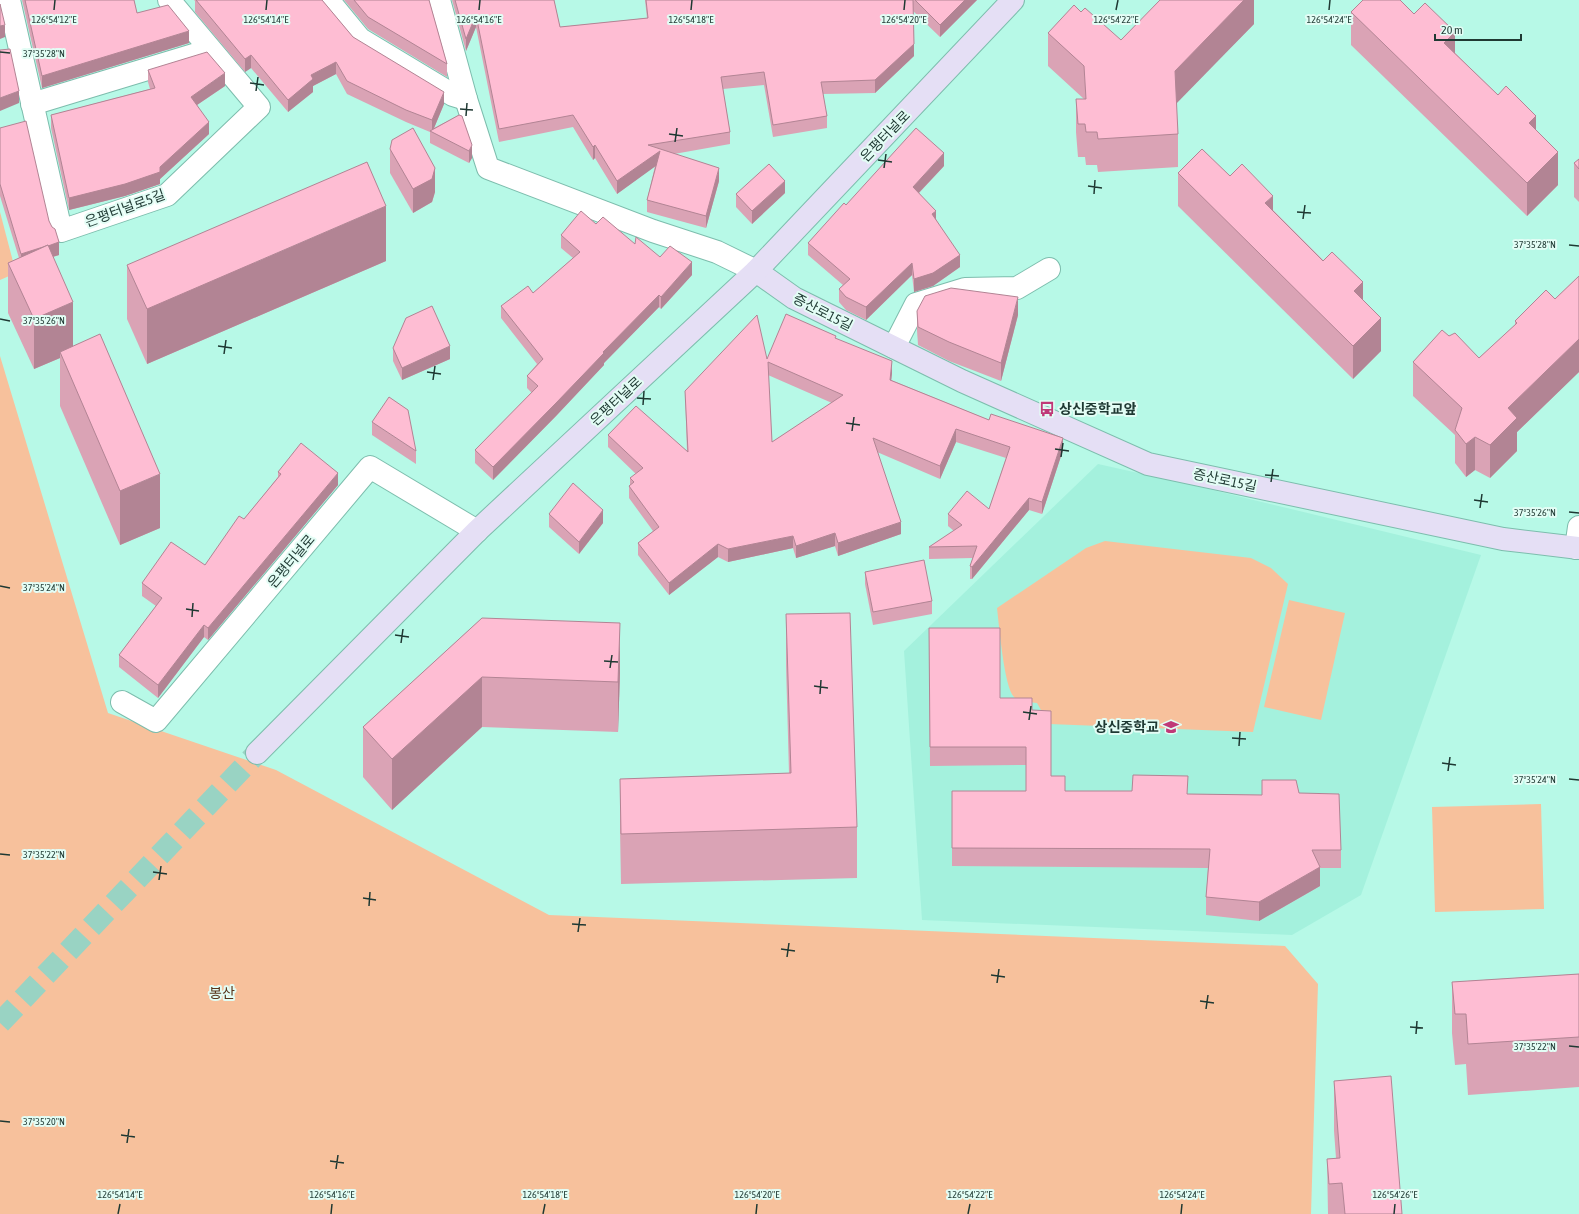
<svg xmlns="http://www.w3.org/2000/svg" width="1579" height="1214" viewBox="0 0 1579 1214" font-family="'Asap Condensed','Noto Sans KR',sans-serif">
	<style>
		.built { fill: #a4f1dd }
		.green { fill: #f7c19c }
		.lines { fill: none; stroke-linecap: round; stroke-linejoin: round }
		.secondary-tunnel { stroke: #99d3c3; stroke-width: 22; stroke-dasharray: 22 11; stroke-linecap: butt }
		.minor-casing { stroke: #7dbdad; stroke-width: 24 }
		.secondary-casing { stroke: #7dbdad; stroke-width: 24 }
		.minor { stroke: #fff; stroke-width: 22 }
		.secondary { stroke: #e5dff5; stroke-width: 22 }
		.wall { fill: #daa3b5; fill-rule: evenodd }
		.shaded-wall { fill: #b28494 }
		.building { fill: #febdd3; stroke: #b28494; fill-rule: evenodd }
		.ticks { fill: none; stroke: #1f3933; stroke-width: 1.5 }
		.labels { text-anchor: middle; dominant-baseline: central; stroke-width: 4; stroke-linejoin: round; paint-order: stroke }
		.street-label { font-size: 14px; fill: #1f3933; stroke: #e3fdf5 }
		.poi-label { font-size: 14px; font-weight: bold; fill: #1f3933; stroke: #e3fdf5; text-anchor: start }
		.park-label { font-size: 14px; fill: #59351a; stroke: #e3fdf5 }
		.ticks-label { font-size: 10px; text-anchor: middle; fill: #1f3933; stroke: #e3fdf5; stroke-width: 4; stroke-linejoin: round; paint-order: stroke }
	</style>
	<rect width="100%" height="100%" fill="#b7f9e7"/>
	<path class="built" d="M 1098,464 L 1192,485 L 1481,555 L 1361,895 L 1292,935 L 922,920 L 904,651 Z"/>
	<g class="green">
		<path d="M 0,212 L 16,273 L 0,280 Z"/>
		<path d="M 0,356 L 108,713 L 276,770 L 549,915 L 1285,946 L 1318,984 L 1311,1214 L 0,1214 Z"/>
		<path d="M 1105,541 L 1251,558 L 1271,568 L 1288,584 L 1253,732 L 1049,724 L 1037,703 C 1030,702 1019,702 1014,697 C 1004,687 999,624 997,608 L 1086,548 Z"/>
		<path d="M 1289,600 L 1345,613 L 1321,720 L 1264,707 Z"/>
		<path d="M 1541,804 L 1544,909 L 1435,912 L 1432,807 Z"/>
	</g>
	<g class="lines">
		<path class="secondary-tunnel" d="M 0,1023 L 257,753"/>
		<defs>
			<g id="minor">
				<path d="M 9,0 L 61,231 L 167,195 L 259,107 L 169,0"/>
				<path d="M 328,0 L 360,39 L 453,95 L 466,99"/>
				<path d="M 439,0 L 466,99 L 488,168 L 653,231 L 717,252 L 756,271"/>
				<path d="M 32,104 L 210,50"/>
				<path d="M 894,347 L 916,304 L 965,289 L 1017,288 L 1049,269"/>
				<path d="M 1576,548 L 1579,527"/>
				<path d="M 122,702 L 156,721 L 370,467 L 477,531"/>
			</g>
			<g id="secondary">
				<path d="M 756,271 L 794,298 L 962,381 L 1148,464 L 1503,539 L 1579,548"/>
				<path d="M 257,753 L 477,531 L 756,271 L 1013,0"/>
			</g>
		</defs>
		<use href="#minor" class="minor-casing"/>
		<use href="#secondary" class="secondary-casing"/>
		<use href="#minor" class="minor"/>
		<use href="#secondary" class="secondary"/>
	</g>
	<g class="wall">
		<path d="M 22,0 L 134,0 L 137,13 L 189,43 L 42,88 Z"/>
		<path d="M 194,0 L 322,0 L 353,37 L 444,104 L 434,128 L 459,115 L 472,158 L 469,163 L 430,143 L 430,132 L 406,122 L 347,94 L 336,74 L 313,86 L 313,92 L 288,112 L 251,68 L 245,72 L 195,12 L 195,1 Z"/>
		<path d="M 344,0 L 429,0 L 447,64 L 447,77 L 368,29 Z"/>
		<path d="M 452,0 L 554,0 L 560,27 L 647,18 L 645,0 L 977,0 L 940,37 L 913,11 L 914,56 L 875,93 L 823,94 L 827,116 L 827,128 L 773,137 L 764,85 L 723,89 L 730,132 L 730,144 L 674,154 L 719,181 L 706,228 L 647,212 L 647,200 L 655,166 L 617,194 L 595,158 L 593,160 L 573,127 L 499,142 L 476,27 L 466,51 Z"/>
		<path d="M 1254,0 L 1254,24 L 1176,103 L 1178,134 L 1178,167 L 1098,172 L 1097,165 L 1086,165 L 1085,157 L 1078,157 L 1076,132 L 1076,99 L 1084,99 L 1048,66 L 1048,33 L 1081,12 L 1121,40 Z"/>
		<path d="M 1351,12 L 1455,53 L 1498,95 L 1536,131 L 1558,185 L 1527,216 L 1351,45 Z"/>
		<path d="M 148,70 L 225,86 L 197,105 L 209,134 L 160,179 L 160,184 L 125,196 L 69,210 L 51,128 L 51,115 L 150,89 L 148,82 Z"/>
		<path d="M 0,128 L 49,221 L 59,255 L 53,257 L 73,346 L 160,528 L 120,545 L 60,406 L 60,358 L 34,369 L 8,313 L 8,263 L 19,258 L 0,196 Z"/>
		<path d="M 390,149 L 435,192 L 432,202 L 413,213 L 390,173 Z"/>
		<path d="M 1579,159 L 1579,202 L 1574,197 L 1574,163 Z"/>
		<path d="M 944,166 L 919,193 L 936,219 L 960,267 L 933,286 L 914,292 L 912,275 L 866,320 L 846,310 L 839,302 L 839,289 L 843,285 L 808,255 L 808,243 L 846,205 Z"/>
		<path d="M 1178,173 L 1230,176 L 1273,210 L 1363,300 L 1381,351 L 1353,379 L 1178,206 Z"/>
		<path d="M 785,193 L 752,224 L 736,207 L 736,194 Z"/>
		<path d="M 596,224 L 692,275 L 661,309 L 659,307 L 604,363 L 604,365 L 556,416 L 493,480 L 475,463 L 475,450 L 532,393 L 527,388 L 527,376 L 537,364 L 501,318 L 501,306 L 533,293 L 573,258 L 561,248 L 561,235 Z"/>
		<path d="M 386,261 L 147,364 L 127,319 L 127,265 Z"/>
		<path d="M 1579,276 L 1579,372 L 1517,432 L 1517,451 L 1490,478 L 1475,470 L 1466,477 L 1455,463 L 1455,435 L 1413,396 L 1413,362 L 1449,336 L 1479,358 L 1515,325 L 1515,321 L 1555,299 Z"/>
		<path d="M 917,311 L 1018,315 L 1001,381 L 949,361 L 918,345 L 917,330 Z"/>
		<path d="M 836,338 L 892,373 L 891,380 L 1063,450 L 1042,514 L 1029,510 L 972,579 L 970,579 L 970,566 L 973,558 L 929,559 L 929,547 L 954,531 L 948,526 L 948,514 L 989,509 L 1006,458 L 956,442 L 940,479 L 877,452 L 901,534 L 838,556 L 835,546 L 796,558 L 793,548 L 728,562 L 718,557 L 669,595 L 638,555 L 638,543 L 653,531 L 629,498 L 629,486 L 630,485 L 630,478 L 636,474 L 608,447 L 608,435 L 687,452 L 685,391 L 767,359 ZM 768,375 L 832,403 L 772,442 Z"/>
		<path d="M 393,348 L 450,359 L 402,380 L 393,361 Z"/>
		<path d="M 372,422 L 416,451 L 416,464 L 372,435 Z"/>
		<path d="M 278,472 L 338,485 L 208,640 L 204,637 L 158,698 L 119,667 L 119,655 L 156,606 L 142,596 L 142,583 L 205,565 L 244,519 L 278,477 Z"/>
		<path d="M 549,514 L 603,523 L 579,554 L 549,527 Z"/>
		<path d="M 865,572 L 932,601 L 932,614 L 873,625 L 865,584 Z"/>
		<path d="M 786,614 L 857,827 L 857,878 L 621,884 L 620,829 L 620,779 L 789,773 L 786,665 Z"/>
		<path d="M 482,618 L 620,673 L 618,732 L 482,727 L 392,810 L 363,777 L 363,727 Z"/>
		<path d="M 929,628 L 1000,698 L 1032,710 L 1051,776 L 1065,791 L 1188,794 L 1262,795 L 1299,793 L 1341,850 L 1341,868 L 1320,868 L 1320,886 L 1259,921 L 1206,915 L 1206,897 L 1208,868 L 952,866 L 952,791 L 1026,791 L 1026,765 L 930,766 Z"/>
		<path d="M 1579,974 L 1579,1087 L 1468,1095 L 1466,1064 L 1455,1065 L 1452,1033 L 1452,982 Z"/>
		<path d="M 1334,1081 L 1402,1214 L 1328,1214 L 1327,1159 L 1336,1158 L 1334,1131 Z"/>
	</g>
	<g class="shaded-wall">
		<path d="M 965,0 L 977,0 L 940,37 L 940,25 Z"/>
		<path d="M 1244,0 L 1254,0 L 1254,24 L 1175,105 L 1175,71 Z"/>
		<path d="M 476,15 L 476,27 L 466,51 L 466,39 Z"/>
		<path d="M 5,25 L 5,37 L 0,39 L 0,26 Z"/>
		<path d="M 189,31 L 189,43 L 42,88 L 42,76 Z"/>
		<path d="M 1455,32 L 1455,65 L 1444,43 Z"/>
		<path d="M 914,44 L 914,56 L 875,93 L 875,80 Z"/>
		<path d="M 251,55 L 251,68 L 245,72 L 245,59 Z"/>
		<path d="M 336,62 L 336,74 L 313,86 L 313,92 L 288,112 L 288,100 L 311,75 Z"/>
		<path d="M 225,73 L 225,86 L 191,109 L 191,97 Z"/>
		<path d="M 19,91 L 19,103 L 0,111 L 0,98 Z"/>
		<path d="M 444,92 L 444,104 L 432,133 L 432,120 Z"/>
		<path d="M 1536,116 L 1536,149 L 1529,123 Z"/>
		<path d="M 209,122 L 209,134 L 160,179 L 160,184 L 125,196 L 69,210 L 69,198 L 160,167 Z"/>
		<path d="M 472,145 L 472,158 L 469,163 L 469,151 Z"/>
		<path d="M 595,145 L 595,158 L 593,160 L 593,147 Z"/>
		<path d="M 660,151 L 660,163 L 617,194 L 617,181 Z"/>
		<path d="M 1558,152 L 1558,185 L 1527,216 L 1527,183 Z"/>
		<path d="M 944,153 L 944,166 L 913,199 L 913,187 Z"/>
		<path d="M 435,168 L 435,192 L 432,202 L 413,213 L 413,189 Z"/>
		<path d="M 719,168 L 719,181 L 706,228 L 706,216 Z"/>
		<path d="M 785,181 L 785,193 L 752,224 L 752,211 Z"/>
		<path d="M 1273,196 L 1273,229 L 1265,203 Z"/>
		<path d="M 386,206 L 386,261 L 147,364 L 147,309 Z"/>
		<path d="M 936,211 L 936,223 L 932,214 Z"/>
		<path d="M 59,242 L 59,255 L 21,266 L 21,254 Z"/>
		<path d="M 960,255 L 960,267 L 933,286 L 914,292 L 914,279 Z"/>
		<path d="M 692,262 L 692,275 L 661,309 L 661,297 Z"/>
		<path d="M 912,263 L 912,275 L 866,320 L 866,307 Z"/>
		<path d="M 1363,282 L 1363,315 L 1354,291 Z"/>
		<path d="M 659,295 L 659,307 L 604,363 L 604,365 L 556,416 L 493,480 L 493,467 L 603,352 Z"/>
		<path d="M 1018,297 L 1018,315 L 1001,381 L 1001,363 Z"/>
		<path d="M 73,302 L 73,352 L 60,352 L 60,358 L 34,369 L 34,319 Z"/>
		<path d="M 1381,318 L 1381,351 L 1353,379 L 1353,346 Z"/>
		<path d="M 1579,339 L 1579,372 L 1517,432 L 1517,451 L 1490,478 L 1490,445 L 1508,408 Z"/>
		<path d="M 450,346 L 450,359 L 402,380 L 402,368 Z"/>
		<path d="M 892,361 L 892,373 L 890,392 L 890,380 Z"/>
		<path d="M 956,429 L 956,442 L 940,479 L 940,466 Z"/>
		<path d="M 1475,437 L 1475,470 L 1466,477 L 1466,444 Z"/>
		<path d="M 1063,438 L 1063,450 L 1042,514 L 1042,502 Z"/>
		<path d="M 338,473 L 338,485 L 208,640 L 208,628 Z"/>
		<path d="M 160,474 L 160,528 L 120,545 L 120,491 Z"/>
		<path d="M 1029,498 L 1029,510 L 972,579 L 972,567 Z"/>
		<path d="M 603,510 L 603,523 L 579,554 L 579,542 Z"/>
		<path d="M 901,522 L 901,534 L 838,556 L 838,543 Z"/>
		<path d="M 835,533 L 835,546 L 796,558 L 796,546 Z"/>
		<path d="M 793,536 L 793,548 L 728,562 L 728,549 Z"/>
		<path d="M 718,544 L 718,557 L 669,595 L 669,583 Z"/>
		<path d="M 620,623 L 620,673 L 618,732 L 618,682 Z"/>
		<path d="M 204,625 L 204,637 L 158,698 L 158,685 Z"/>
		<path d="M 482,677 L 482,727 L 392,810 L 392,759 Z"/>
		<path d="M 1320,867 L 1320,886 L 1259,921 L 1259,902 Z"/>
	</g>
	<g class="building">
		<path d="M 25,0 L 134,0 L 137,13 L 168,5 L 189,31 L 42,76 Z"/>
		<path d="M 196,0 L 322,0 L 353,37 L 444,92 L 432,120 L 406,110 L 347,81 L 336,62 L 311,75 L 313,79 L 288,100 L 251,55 L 245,59 Z"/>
		<path d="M 354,0 L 429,0 L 447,64 L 368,17 Z"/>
		<path d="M 455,0 L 554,0 L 560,27 L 648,18 L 646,0 L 913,0 L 914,44 L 875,80 L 821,82 L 827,116 L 773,125 L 764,72 L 721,77 L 730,132 L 648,145 L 719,168 L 706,216 L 647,200 L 660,151 L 617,181 L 595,145 L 593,147 L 573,115 L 499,129 L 476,15 L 466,39 Z"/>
		<path d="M 915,0 L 965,0 L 940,25 Z"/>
		<path d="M 1160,0 L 1244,0 L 1175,71 L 1178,134 L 1098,139 L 1097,132 L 1086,132 L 1085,124 L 1078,124 L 1076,99 L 1086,99 L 1084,66 L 1048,33 L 1074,5 L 1081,12 L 1085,8 L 1121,40 Z"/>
		<path d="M 1363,0 L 1400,0 L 1414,14 L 1425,3 L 1455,32 L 1444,43 L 1498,95 L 1506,86 L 1536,116 L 1529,123 L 1558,152 L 1527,183 L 1351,12 Z"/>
		<path d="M 0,4 L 5,25 L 0,26 Z"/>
		<path d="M 10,49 L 19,91 L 0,98 L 0,50 Z"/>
		<path d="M 207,52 L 225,73 L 191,97 L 209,122 L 160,167 L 160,172 L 125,184 L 69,198 L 51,115 L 155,88 L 148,70 Z"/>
		<path d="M 459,115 L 462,116 L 472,145 L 469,151 L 430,131 Z"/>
		<path d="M 26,121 L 49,221 L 52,227 L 55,229 L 59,242 L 48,246 L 48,245 L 43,247 L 21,254 L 0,184 L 0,128 Z"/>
		<path d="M 413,128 L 435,168 L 432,179 L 413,189 L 390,149 L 392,140 Z"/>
		<path d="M 916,128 L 944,153 L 913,187 L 936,211 L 932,214 L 960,255 L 933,273 L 914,279 L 912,263 L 866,307 L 846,297 L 839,289 L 850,279 L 808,243 L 844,203 L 846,205 Z"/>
		<path d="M 1202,149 L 1230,176 L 1242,164 L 1273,196 L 1265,203 L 1323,261 L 1332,252 L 1363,282 L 1354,291 L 1381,318 L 1353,346 L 1178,173 Z"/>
		<path d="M 1579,159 L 1579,169 L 1574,163 Z"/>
		<path d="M 367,162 L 386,206 L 147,309 L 127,265 Z"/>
		<path d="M 769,164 L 785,181 L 752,211 L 736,194 Z"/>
		<path d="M 581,211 L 596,224 L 603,217 L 635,244 L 636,237 L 660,257 L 670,246 L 692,262 L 661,297 L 659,295 L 603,352 L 604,353 L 556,403 L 493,467 L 475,450 L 538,386 L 527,376 L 543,359 L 501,306 L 528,286 L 533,293 L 580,252 L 561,235 Z"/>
		<path d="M 48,245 L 73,302 L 34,319 L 8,263 Z"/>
		<path d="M 1579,276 L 1579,339 L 1508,408 L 1517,418 L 1490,445 L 1475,437 L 1466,444 L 1455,430 L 1462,408 L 1413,362 L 1442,330 L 1449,336 L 1455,333 L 1479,358 L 1517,323 L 1515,321 L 1546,290 L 1555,299 Z"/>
		<path d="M 951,288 L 1018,297 L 1001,363 L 949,342 L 918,327 L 917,311 L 925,296 Z"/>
		<path d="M 432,306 L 450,346 L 402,368 L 393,348 L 406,318 Z"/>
		<path d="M 786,314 L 836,336 L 835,338 L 892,361 L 890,380 L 989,420 L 991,414 L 1063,438 L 1042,502 L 1029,498 L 972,567 L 970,566 L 977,546 L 929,547 L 962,525 L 948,514 L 967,491 L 989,509 L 1010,447 L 956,429 L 940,466 L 873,438 L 901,522 L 838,543 L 835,533 L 796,546 L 793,536 L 728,549 L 718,544 L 669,583 L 638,543 L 659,527 L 629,486 L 634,482 L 630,478 L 643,468 L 608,435 L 636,406 L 688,452 L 685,391 L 757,315 L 767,359 ZM 768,362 L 843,395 L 772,442 Z"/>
		<path d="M 100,334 L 160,474 L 120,491 L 60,352 Z"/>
		<path d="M 389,397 L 408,410 L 416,451 L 372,422 Z"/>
		<path d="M 301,443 L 338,473 L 208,628 L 204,625 L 158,685 L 119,655 L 162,598 L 142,583 L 171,542 L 205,565 L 239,516 L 244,519 L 281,474 L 278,472 Z"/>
		<path d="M 573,483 L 603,510 L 579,542 L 549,514 Z"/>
		<path d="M 924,560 L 932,601 L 873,612 L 865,572 Z"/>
		<path d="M 850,613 L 857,827 L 621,834 L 620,779 L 791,773 L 786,614 Z"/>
		<path d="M 482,618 L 620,623 L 618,682 L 482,677 L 392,759 L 363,727 Z"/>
		<path d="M 929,628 L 1000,628 L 1000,698 L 1032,698 L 1032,710 L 1051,711 L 1051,776 L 1065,776 L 1065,791 L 1132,791 L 1133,775 L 1188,776 L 1187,794 L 1262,795 L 1262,780 L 1296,780 L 1299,793 L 1339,794 L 1341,850 L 1312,850 L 1320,867 L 1259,902 L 1206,897 L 1210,849 L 952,848 L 952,791 L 1026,791 L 1026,747 L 930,747 Z"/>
		<path d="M 1579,974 L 1579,1037 L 1468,1044 L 1466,1014 L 1455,1014 L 1452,982 Z"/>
		<path d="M 1391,1076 L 1402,1214 L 1345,1214 L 1342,1183 L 1329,1184 L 1327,1159 L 1340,1158 L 1334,1081 Z"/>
	</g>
	<path class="ticks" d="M 54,10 L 55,0M 266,10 L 267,0M 479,10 L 480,0M 691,10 L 692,0M 904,10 L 905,0M 1116,10 L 1118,0M 1329,10 L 1330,0M 0,52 L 10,53M 250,83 L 264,85M 256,91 L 258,77M 460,109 L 473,110M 466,116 L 467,103M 669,134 L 683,136M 675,142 L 677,128M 878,160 L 892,162M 884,168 L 886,154M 1088,186 L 1102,188M 1094,194 L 1095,180M 1297,212 L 1311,213M 1303,219 L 1305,205M 1569,245 L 1579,246M 0,319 L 10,321M 218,346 L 232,348M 224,354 L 226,340M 427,372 L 441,374M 433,380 L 435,366M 637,398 L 651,399M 643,405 L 644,391M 846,423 L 860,425M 852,431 L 854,417M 1055,449 L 1069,451M 1061,457 L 1063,443M 1265,475 L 1279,476M 1271,482 L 1273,469M 1474,500 L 1488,502M 1480,508 L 1482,494M 1569,512 L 1579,513M 0,586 L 10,588M 186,609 L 199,611M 192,617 L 193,603M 395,635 L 409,637M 401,643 L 403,629M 604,661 L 618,662M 610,668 L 612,655M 814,686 L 828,688M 820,694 L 821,680M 1023,712 L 1037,714M 1029,720 L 1031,706M 1232,738 L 1246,739M 1239,746 L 1240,732M 1442,763 L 1456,765M 1448,771 L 1450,757M 1569,779 L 1579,780M 0,854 L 10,855M 153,872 L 167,874M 159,880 L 161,866M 363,898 L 376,900M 369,906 L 370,892M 572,924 L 586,925M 578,932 L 580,918M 781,949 L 795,951M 787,957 L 789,943M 991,975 L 1005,977M 997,983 L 999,969M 1200,1001 L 1214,1003M 1206,1009 L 1208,995M 1410,1027 L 1423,1028M 1416,1034 L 1417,1021M 1569,1046 L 1579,1047M 0,1121 L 10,1122M 121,1135 L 135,1137M 127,1143 L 129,1129M 330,1161 L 344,1163M 336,1169 L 338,1155M 118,1214 L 120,1204M 331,1214 L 332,1204M 543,1214 L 545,1204M 756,1214 L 757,1204M 968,1214 L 970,1204M 1181,1214 L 1182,1204M 1394,1214 L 1395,1204"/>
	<defs>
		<symbol id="bus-bare" viewBox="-9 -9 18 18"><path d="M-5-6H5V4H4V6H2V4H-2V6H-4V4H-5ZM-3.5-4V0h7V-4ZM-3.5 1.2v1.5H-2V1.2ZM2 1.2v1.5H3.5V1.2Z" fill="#c03978" stroke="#e3fdf5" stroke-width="2.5" paint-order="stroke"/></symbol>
		<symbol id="school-bare" viewBox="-9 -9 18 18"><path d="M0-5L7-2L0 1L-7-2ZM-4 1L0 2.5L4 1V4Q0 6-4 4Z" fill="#c03978" stroke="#e3fdf5" stroke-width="2.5" paint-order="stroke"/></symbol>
	</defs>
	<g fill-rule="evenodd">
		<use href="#bus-bare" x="1036" y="398" width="22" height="22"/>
		<use href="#school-bare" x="1160" y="716" width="22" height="22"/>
	</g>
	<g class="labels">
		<g class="street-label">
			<text transform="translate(885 136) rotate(-46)">은평터널로</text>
			<text transform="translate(125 208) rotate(-20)">은평터널로5길</text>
			<text transform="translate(823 312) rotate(27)">증산로15길</text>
			<text transform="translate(616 401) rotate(-43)">은평터널로</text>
			<text transform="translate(1225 480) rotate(12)">증산로15길</text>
			<text transform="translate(291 561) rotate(-50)">은평터널로</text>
		</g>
		<g class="poi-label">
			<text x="1059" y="409">상신중학교앞</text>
			<text x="1159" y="727" text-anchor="end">상신중학교</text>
		</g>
		<g class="park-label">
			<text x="222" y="993">봉산</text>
		</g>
	</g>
	<g class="ticks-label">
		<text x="54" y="23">126°54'12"E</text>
		<text x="266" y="23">126°54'14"E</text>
		<text x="479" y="23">126°54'16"E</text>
		<text x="691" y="23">126°54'18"E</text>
		<text x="904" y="23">126°54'20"E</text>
		<text x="1116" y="23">126°54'22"E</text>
		<text x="1329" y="23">126°54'24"E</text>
		<text x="44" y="57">37°35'28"N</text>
		<text x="1535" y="248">37°35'28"N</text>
		<text x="44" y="324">37°35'26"N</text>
		<text x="1535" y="516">37°35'26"N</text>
		<text x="44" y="591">37°35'24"N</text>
		<text x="1535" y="783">37°35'24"N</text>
		<text x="44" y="858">37°35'22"N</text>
		<text x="1535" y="1050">37°35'22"N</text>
		<text x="44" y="1125">37°35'20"N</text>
		<text x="120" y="1198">126°54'14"E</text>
		<text x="332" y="1198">126°54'16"E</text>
		<text x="545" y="1198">126°54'18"E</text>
		<text x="757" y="1198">126°54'20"E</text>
		<text x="970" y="1198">126°54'22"E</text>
		<text x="1182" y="1198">126°54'24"E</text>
		<text x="1395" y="1198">126°54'26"E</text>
	</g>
	<path d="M1435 34v6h86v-6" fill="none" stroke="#1f3933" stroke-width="2"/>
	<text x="1441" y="34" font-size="12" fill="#1f3933" stroke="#e3fdf5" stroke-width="3" paint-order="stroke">20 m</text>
</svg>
